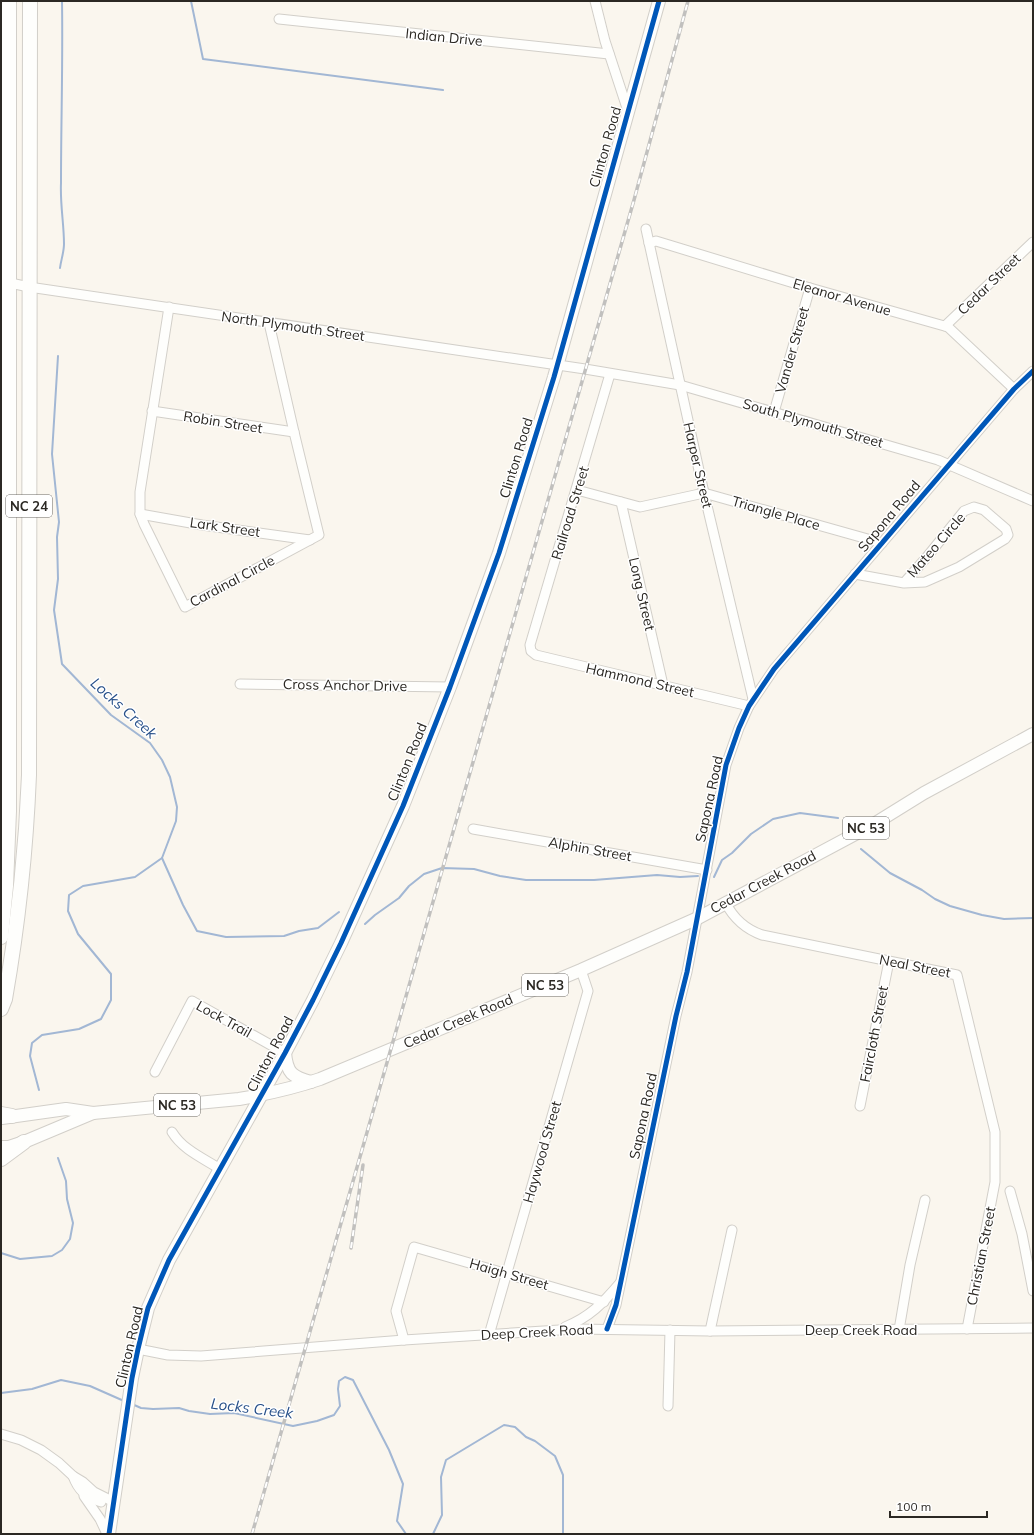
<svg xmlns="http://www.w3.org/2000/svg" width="1034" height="1535" viewBox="0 0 1034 1535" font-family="Mulish,sans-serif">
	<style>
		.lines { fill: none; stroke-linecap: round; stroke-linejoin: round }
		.stream { stroke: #a2b7d4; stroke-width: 2 }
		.minor-casing { stroke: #d2cfc9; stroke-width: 11 }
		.major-casing { stroke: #d2cfc9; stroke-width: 14 }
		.highway-casing { stroke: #d2cfc9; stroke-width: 16 }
		.minor { stroke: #fefefc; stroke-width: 9 }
		.major { stroke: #fefefc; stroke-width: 12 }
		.highway { stroke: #fefefc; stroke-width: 14 }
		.rail-casing { stroke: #c1c0be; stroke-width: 3.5 }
		.rail { stroke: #fff; stroke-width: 2; stroke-dasharray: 6; stroke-linecap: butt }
		.cycleway-casing { stroke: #fff; stroke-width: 8 }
		.cycleway { stroke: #0057b8; stroke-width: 5 }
		.labels { text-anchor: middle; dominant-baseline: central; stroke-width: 3; stroke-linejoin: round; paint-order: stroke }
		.shield { fill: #fff; stroke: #6b6865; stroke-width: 1 }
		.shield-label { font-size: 13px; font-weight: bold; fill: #2b2823 }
		.street-label { font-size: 14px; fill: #2b2823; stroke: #fff }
		.water-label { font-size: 15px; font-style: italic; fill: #264f89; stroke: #fff }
	</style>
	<rect width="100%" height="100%" fill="#faf6ee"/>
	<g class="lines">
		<g class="stream">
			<path d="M 191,1 L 203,59 L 443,90"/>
			<path d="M 60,268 C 61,260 64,252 64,244 C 64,224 60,204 61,183 C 61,123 63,62 62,1"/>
			<path d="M 861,849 L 890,873 L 922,890 L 935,899 L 950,906 L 982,915 L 1004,919 L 1033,918"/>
			<path d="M 162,858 L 183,905 L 197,931 L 226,937 L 284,936 L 299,931 L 318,928 L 339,912"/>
			<path d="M 714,877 L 722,860 L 732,853 L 751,834 L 773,819 L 800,813 L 838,818"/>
			<path d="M 365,924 L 375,915 L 399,898 L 409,886 L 424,874 L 442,868 L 474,869 L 500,876 L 526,880 L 594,880 L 657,875 L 680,877 L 698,876"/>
			<path d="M 39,1090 L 30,1056 L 32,1043 L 42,1035 L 79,1029 L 101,1019 L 111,1000 L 111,974 L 78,934 L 68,911 L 69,895 L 83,886 L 135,877 L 162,858 L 176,821 L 177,807 L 170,777 L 162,760 L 150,743 L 111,715 L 62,664 L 54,610 L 58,579 L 57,537 L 59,522 L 52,454 L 58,356"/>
			<path d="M 1,1253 L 20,1259 L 52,1256 L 62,1250 L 70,1239 L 73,1223 L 67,1199 L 66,1181 L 58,1158"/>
			<path d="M 1,1393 L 32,1389 L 61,1380 L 90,1386 L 124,1401"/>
			<path d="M 132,1404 L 141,1408 L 153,1409 L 179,1408 L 189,1411 L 210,1414 L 234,1413 L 293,1426 L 317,1421 L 334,1415 L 340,1406 L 338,1389 L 339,1381 L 345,1377 L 353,1380 L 389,1450 L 403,1484 L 397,1521 L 406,1534"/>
			<path d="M 433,1534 L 442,1515 L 441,1477 L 446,1460 L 504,1425 L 515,1427 L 526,1437 L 535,1441 L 555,1456 L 563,1475 L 563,1534"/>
		</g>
		<defs>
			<g id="minor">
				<path d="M 595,1 L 605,41 L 628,111"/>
				<path d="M 279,19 L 609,54"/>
				<path d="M 646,229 L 704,493 L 753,699"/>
				<path d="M 649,243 L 656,241 L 810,288 L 948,327 L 1014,389"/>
				<path d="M 1,281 L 29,287 L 585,369 L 680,385 L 938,460 L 1033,501"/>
				<path d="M 169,307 L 140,492 L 140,514 L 144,524 L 185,607 L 319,535 L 294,432 L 269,323"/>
				<path d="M 945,326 L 1033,242"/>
				<path d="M 610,374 L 530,645 L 531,651 L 536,655 L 749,706"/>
				<path d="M 152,411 L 294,432"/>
				<path d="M 774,412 L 810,288"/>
				<path d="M 577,490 L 640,507 L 704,493 L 882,543"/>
				<path d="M 621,502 L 663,685"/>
				<path d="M 140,514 L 202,525 L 310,540"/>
				<path d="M 855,574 L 904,583 L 925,582 L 959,567 L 1005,539 L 1008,535 L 1006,529 L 984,510 L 974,507 L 964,511 L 926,558 L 904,583"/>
				<path d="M 240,684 L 450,687"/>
				<path d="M 473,829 L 707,870"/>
				<path d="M 725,902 C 734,919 745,929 762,935 L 957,975 L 995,1132 L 995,1182 L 967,1329"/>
				<path d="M 155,1072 L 192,1001 L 285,1053"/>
				<path d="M 860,1106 L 889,961"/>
				<path d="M 172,1132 C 183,1150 203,1158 220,1169"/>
				<path d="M 1010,1191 L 1022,1234 L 1033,1291"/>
				<path d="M 565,1327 C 590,1317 603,1303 620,1283"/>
				<path d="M 607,1329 L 616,1305 L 676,1016 L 687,972 L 726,765 L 739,728 L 749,706 L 774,669 L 1014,389 L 1033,371"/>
				<path d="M 899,1330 L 910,1265 L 925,1200"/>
				<path d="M 710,1331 L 732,1230"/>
				<path d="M 489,1335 L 588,991 L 581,970"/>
				<path d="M 404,1340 L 396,1311 L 414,1247 L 604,1302"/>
				<path d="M 138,1349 L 168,1355 L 201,1356 L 404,1340 L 575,1329 L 710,1331 L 1033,1328"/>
				<path d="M 668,1406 L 670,1330"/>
				<path d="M 1,1434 L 21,1440 L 41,1450 L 59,1463 L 73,1476 L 83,1482 L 94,1492 L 114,1502"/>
				<path d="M 73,1476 C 78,1490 86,1498 101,1502"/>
				<path d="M 84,1496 L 100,1519 L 107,1534"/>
			</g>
			<g id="major">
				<path d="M 285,1053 C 287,1073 292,1077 311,1082"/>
				<path d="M 2,1118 L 66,1109 L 93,1113 L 239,1099 C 267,1094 294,1088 320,1079 L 581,970 L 698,918 L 874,824 L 924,793 L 1033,734"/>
				<path d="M 1,1147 L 9,1147 L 24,1142 L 93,1113"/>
				<path d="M 109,1534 L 132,1378 L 138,1349 L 148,1308 L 169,1260 L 285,1053 L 313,1000 L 341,943 L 403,806 L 450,687 L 499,553 L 554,377 L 659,1"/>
			</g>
			<g id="highway">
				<path d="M 1,937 L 6,886 L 9,811 L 9,1"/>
				<path d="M 1,1009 L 5,999 C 18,925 26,850 29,775 L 30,1"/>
				<path d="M 1,1114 L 12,1116"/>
				<path d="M 1,1159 L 24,1142"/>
			</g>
		</defs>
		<use href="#minor" class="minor-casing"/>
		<use href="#major" class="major-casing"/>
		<use href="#highway" class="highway-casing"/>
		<use href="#minor" class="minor"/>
		<use href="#major" class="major"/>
		<use href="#highway" class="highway"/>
		<defs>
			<g id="rail">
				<path d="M 351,1248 L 363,1165"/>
				<path d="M 252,1534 L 634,200 L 688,1"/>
			</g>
		</defs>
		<use href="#rail" class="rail-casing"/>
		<use href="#rail" class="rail"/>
		<defs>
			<g id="cycleway">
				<path d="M 607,1329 L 616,1305 L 676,1016 L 687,972 L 726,765 L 739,728 L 749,706 L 774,669 L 1014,389 L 1033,371"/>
				<path d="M 109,1534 L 132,1378 L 138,1349 L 148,1308 L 169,1260 L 285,1053 L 313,1000 L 341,943 L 403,806 L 450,687 L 499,553 L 554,377 L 659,1"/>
			</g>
		</defs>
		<use href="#cycleway" class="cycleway-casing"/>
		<use href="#cycleway" class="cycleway"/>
	</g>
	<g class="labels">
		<g class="shield">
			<rect x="6" y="495" width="46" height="22" rx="3"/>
			<rect x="843" y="817" width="46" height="22" rx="3"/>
			<rect x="522" y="974" width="46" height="22" rx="3"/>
			<rect x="154" y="1094" width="46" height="22" rx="3"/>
		</g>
		<g class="shield-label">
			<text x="29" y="506">NC 24</text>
			<text x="866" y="828">NC 53</text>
			<text x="545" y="985">NC 53</text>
			<text x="177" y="1105">NC 53</text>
		</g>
		<g class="street-label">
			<text transform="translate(444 37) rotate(6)">Indian Drive</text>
			<text transform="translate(605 147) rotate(-74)">Clinton Road</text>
			<text transform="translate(989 284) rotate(-44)">Cedar Street</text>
			<text transform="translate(842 297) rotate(16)">Eleanor Avenue</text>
			<text transform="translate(293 326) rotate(8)">North Plymouth Street</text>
			<text transform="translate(792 350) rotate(-74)">Vander Street</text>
			<text transform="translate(223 422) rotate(9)">Robin Street</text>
			<text transform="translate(813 423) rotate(16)">South Plymouth Street</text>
			<text transform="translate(516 458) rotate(-73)">Clinton Road</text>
			<text transform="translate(698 465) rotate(77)">Harper Street</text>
			<text transform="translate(570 513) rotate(-73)">Railroad Street</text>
			<text transform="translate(776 513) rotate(16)">Triangle Place</text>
			<text transform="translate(889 516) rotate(-50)">Sapona Road</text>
			<text transform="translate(225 527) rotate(8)">Lark Street</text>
			<text transform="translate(936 545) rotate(-49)">Mateo Circle</text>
			<text transform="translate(232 581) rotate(-28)">Cardinal Circle</text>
			<text transform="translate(642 594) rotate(77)">Long Street</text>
			<text transform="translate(640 680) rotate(13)">Hammond Street</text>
			<text transform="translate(345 685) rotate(1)">Cross Anchor Drive</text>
			<text transform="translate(407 762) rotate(-68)">Clinton Road</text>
			<text transform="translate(709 799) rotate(-78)">Sapona Road</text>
			<text transform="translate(590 849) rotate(10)">Alphin Street</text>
			<text transform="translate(763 882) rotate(-28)">Cedar Creek Road</text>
			<text transform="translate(915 966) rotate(11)">Neal Street</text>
			<text transform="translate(224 1019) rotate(29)">Lock Trail</text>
			<text transform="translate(458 1021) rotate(-23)">Cedar Creek Road</text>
			<text transform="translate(874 1034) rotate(-79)">Faircloth Street</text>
			<text transform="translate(270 1054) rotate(-62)">Clinton Road</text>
			<text transform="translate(643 1116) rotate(-78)">Sapona Road</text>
			<text transform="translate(542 1152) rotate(-74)">Haywood Street</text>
			<text transform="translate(981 1256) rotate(-79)">Christian Street</text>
			<text transform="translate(509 1274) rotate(16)">Haigh Street</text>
			<text x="861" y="1330">Deep Creek Road</text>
			<text transform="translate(537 1332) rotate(-3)">Deep Creek Road</text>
			<text transform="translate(129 1347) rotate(-77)">Clinton Road</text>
		</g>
		<g class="water-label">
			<text transform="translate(124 708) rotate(42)">Locks Creek</text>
			<text transform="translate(252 1408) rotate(7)">Locks Creek</text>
		</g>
	</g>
	<rect width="1034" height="1535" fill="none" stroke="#2b2823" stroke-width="4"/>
	<path d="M890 1511v6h97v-6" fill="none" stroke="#2b2823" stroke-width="2"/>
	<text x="896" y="1511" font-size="12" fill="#2b2823" stroke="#ffffff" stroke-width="3" paint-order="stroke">100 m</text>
</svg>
